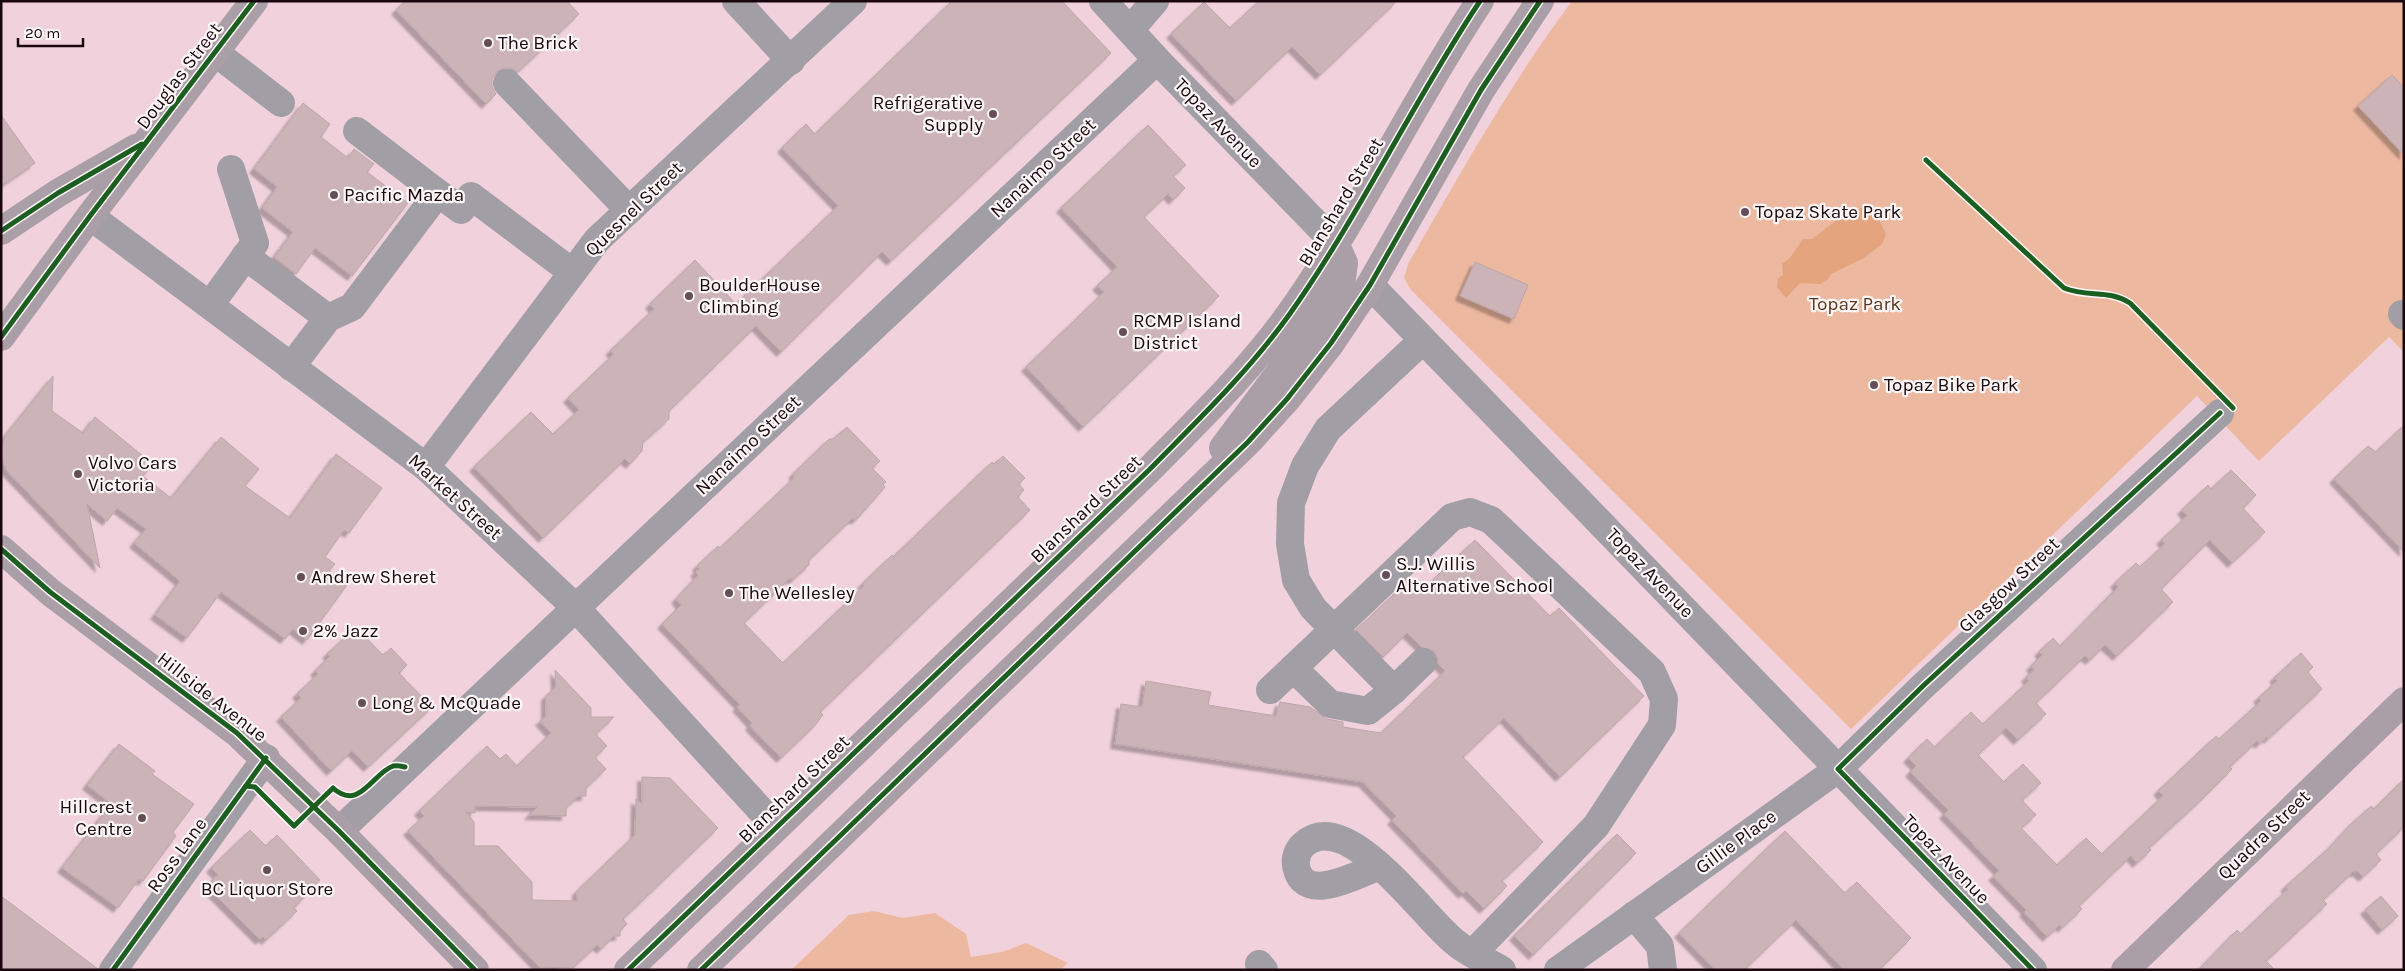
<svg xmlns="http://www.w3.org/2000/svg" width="2405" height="971" viewBox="0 0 2405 971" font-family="Karla,sans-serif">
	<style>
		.green { fill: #edb8a0 }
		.forest { fill: #e3a47e }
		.building { fill: #ccb3b8; stroke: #bda5aa; filter: url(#shadow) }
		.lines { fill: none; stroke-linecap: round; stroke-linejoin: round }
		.minor { stroke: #a29ea5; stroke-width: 28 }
		.major { stroke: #aa9fa6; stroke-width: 28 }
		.cycleway-casing { stroke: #fdf7f8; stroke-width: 8 }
		.cycleway { stroke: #1b5e20; stroke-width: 5 }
		.poi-dot { fill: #654e56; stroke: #fdf7f8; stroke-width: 2 }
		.labels { text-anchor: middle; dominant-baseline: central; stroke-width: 4.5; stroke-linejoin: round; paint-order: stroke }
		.poi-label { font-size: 19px; fill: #1a070e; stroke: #fdf7f8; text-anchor: start }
		.street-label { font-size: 19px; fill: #1a070e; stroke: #fdf7f8 }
		.park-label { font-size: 19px; fill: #5c3619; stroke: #fdf7f8 }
	</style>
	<defs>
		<filter id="shadow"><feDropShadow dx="-4.5" dy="4.5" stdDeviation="1" flood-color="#0004"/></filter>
	</defs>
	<rect width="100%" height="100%" fill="#f1d2dc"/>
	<g class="green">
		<path d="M 1572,1 L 2404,1 L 2404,352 L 2389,337 L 2259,461 L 2197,396 L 1851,729 L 1411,290 L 1404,278 L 1408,264 C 1460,174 1510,84 1572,1 Z"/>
		<path d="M 874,911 L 903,918 L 935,913 L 966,934 L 971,957 L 1002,952 L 1026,943 L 1068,963 L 1060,970 L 791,970 L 849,915 Z"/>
	</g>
	<path class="forest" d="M 1866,205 L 1871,209 L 1873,219 L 1879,220 L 1886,234 L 1882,244 L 1873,251 L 1862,259 L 1831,274 L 1828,279 L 1820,284 L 1800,283 L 1786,298 L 1777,287 L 1778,278 L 1783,275 L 1782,264 L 1790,258 L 1803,239 L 1812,239 L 1846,213 L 1848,216 Z"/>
	<g class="building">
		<path d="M 405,1 L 567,1 L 579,14 L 518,72 L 511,68 L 504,68 L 497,71 L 492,79 L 492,87 L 496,94 L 486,104 L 396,10 Z"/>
		<path d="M 952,1 L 1062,1 L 1111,53 L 891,261 L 882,252 L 781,352 L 756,326 L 669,411 L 669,419 L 643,442 L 642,451 L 630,464 L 625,459 L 543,538 L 474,467 L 531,412 L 553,434 L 579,410 L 568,398 L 614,354 L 610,351 L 654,309 L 650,304 L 695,260 L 736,304 L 838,206 L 782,148 L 806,124 L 815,134 Z"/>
		<path d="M 1259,1 L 1397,1 L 1320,75 L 1292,47 L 1236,101 L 1171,34 L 1204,2 L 1230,28 Z"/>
		<path d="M 2392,75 L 2404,87 L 2404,155 L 2358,106 Z"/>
		<path d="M 303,103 L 330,124 L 321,137 L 348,158 L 354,149 L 374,164 L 367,172 L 408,203 L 352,276 L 315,248 L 296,274 L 274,257 L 293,232 L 262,208 L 277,187 L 254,169 Z"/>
		<path d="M 1,115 L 35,163 L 1,186 Z"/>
		<path d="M 1148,125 L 1186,165 L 1173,176 L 1185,188 L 1173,200 L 1168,194 L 1144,217 L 1219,296 L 1083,427 L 1026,367 L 1104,292 L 1097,286 L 1117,267 L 1061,208 Z"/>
		<path d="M 1475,262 L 1528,285 L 1514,319 L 1460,296 Z"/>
		<path d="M 53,376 L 52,411 L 83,433 L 95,417 L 153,464 L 143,476 L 171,498 L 221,437 L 259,469 L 245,486 L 290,518 L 336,454 L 382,488 L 349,533 L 344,530 L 325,557 L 335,564 L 329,571 L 347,585 L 307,640 L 293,629 L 285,639 L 221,592 L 187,638 L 155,615 L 180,581 L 134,543 L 146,529 L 117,508 L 107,521 L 87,504 L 100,568 L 7,471 L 3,462 L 1,450 L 5,436 Z"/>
		<path d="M 2404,425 L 2404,552 L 2334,479 L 2368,446 L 2376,452 Z"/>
		<path d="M 847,427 L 880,461 L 872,468 L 886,482 L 883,485 L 885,487 L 857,519 L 852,519 L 809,560 L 809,565 L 794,579 L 789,579 L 744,623 L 783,663 L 864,586 L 862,584 L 892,555 L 893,557 L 992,462 L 994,464 L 1003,456 L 1025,478 L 1019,484 L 1024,490 L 1018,497 L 1030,510 L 820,712 L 823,715 L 815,725 L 781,758 L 750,726 L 752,723 L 737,707 L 740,705 L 662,624 L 681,605 L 676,599 L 698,575 L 695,572 L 699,569 L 697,566 L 718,546 L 720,548 L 794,478 L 794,473 L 829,439 L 833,439 Z"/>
		<path d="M 2231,470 L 2256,495 L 2243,508 L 2265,532 L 2232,563 L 2210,540 L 2161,589 L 2173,602 L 2117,656 L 2105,645 L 2090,660 L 2085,656 L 2036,703 L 2046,714 L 2018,740 L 2006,728 L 1978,755 L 2004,782 L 2023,764 L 2041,783 L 2022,800 L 2036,815 L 2021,828 L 2057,865 L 2086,838 L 2102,854 L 2163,796 L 2158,791 L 2216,736 L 2219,739 L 2261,701 L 2258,698 L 2277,681 L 2274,678 L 2301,653 L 2313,667 L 2308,672 L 2322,689 L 2268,739 L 2267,737 L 2259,744 L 2257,741 L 2230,767 L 2232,769 L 2201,800 L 2149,848 L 2151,850 L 2137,863 L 2131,856 L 2079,906 L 2082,909 L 2062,928 L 2060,925 L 2047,937 L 2024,912 L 2026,910 L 1993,876 L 1999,871 L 1944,814 L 1948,810 L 1910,772 L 1916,766 L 1908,758 L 1927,739 L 1935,747 L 1971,712 L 1983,724 L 2029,681 L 2026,677 L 2034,670 L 2031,666 L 2042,655 L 2039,652 L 2053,638 L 2060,646 L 2118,587 L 2115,583 L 2136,563 L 2140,567 L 2165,544 L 2161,540 L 2187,516 L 2182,510 L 2208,485 L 2211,489 Z"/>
		<path d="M 1475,540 L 1550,616 L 1559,608 L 1644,696 L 1560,777 L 1504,718 L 1463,757 L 1543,842 L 1502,881 L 1507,886 L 1484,909 L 1466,891 L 1463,894 L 1392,820 L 1396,816 L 1363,782 L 1115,744 L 1121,704 L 1142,707 L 1146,681 L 1211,692 L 1208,705 L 1276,716 L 1280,702 L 1310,707 L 1327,719 L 1343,722 L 1343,727 L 1381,733 L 1445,671 L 1438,664 L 1438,658 L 1434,651 L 1421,647 L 1407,633 L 1383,657 L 1356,630 L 1408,581 L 1419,593 Z"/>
		<path d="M 356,627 L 383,655 L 391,648 L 407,665 L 399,673 L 432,707 L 368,767 L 352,751 L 331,771 L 281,717 L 301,698 L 297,694 L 318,674 L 315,671 L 330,656 L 327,654 Z"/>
		<path d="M 555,670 L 591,708 L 591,717 L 614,717 L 596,734 L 607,746 L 595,757 L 606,769 L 586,788 L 586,796 L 579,796 L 566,808 L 566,816 L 529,815 L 537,807 L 475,806 L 475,813 L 466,812 L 474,822 L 474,846 L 498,846 L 532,882 L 532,900 L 577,901 L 577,891 L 635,835 L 636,799 L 642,804 L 642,777 L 670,778 L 718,828 L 623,919 L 627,924 L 620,931 L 620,936 L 614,936 L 601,949 L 597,945 L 573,968 L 539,967 L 408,831 L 424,816 L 419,811 L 487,746 L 500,759 L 506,754 L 517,766 L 551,733 L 540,721 L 546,716 L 546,696 L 556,687 Z"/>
		<path d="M 119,744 L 155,771 L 152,774 L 194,804 L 173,832 L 176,836 L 143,881 L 139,879 L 118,908 L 62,868 L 111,804 L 87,785 Z"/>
		<path d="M 2404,779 L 2404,827 L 2376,854 L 2381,860 L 2363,877 L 2357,871 L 2355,873 L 2354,871 L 2323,900 L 2327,904 L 2266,961 L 2275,970 L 2198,970 L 2237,930 L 2241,934 L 2288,889 L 2285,887 L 2330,847 L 2350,825 L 2371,806 L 2374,809 Z"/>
		<path d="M 250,830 L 266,846 L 277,835 L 320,880 L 294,908 L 297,911 L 266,940 L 263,937 L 260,940 L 206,886 L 218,875 L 211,868 Z"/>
		<path d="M 1785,831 L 1845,893 L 1857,882 L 1911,938 L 1879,970 L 1844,970 L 1796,920 L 1744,970 L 1715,970 L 1679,933 Z"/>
		<path d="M 1617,834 L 1636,853 L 1533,955 L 1514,936 Z"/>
		<path d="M 1,896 L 98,969 L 98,970 L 1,970 Z"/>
		<path d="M 2381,896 L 2398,916 L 2382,930 L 2365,910 Z"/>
	</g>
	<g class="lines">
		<g class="minor">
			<path d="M 736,1 L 791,61"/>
			<path d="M 1103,1 L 1157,60 L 1335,243"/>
			<path d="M 1130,30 L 1155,1"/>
			<path d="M 216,53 L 281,103"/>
			<path d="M 507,83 L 629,210"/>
			<path d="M 438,193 L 461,210 L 471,196 L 572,272"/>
			<path d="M 90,216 L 426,467 L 575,607 L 776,827"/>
			<path d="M 245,256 L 328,318"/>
			<path d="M 1370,285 L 2033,970"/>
			<path d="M 210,305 L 255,243 L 231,169"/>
			<path d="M 2402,314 L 2404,316"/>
			<path d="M 291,367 L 328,318 L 352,307 L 438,193 L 357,131"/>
			<path d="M 426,467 L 597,240 L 853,1"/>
			<path d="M 1293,668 L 1330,704 L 1368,711 L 1394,690 L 1423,662"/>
			<path d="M 1270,690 L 1452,517 L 1470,512 L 1491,520 L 1652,672 L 1664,699 L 1662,725 L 1596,826 L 1473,953"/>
			<path d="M 1394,690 L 1313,608 L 1296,580 L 1290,544 L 1291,503 L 1305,466 L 1328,429 L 1423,340"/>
			<path d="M 339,831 L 1157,60"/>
			<path d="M 1380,866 C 1360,873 1310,902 1298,873 C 1294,863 1295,853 1303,845 C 1347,804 1425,920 1456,943 C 1469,954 1487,961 1502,970"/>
			<path d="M 1634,915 L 1660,946 L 1663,970"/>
			<path d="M 1259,964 L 1264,970"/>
			<path d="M 113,970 L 266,758"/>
			<path d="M 1558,970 L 1838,769 L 1924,685 L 2220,413"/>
		</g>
		<g class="major">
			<path d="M 1,231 L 58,193 L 136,148"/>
			<path d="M 1,337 L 90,216 L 254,1"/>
			<path d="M 1223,448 L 1297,349 L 1342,278 L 1344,263 L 1335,243"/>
			<path d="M 1,549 L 50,592 L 237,733 L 339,831 L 475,970"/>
			<path d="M 628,970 L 1149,470 C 1198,420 1248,372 1289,315 C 1360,215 1412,103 1480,1"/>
			<path d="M 701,970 L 1248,442 L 1287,399 L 1331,343 L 1370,285 L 1481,90 L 1540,1"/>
			<path d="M 2125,970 L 2404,701"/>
		</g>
		<defs>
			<g id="cycleway">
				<path d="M 1926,160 L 2064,288 C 2088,298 2108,289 2130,303 L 2233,408"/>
				<path d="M 1,231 L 58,193 L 142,144"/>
				<path d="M 1,337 L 90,216 L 254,1"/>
				<path d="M 1,549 L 50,592 L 237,733 L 339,831 L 475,970"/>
				<path d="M 246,786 L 255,787 L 294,826 L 333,788 C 359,812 373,773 393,766 C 397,765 401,766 405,767"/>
				<path d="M 113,970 L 266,758"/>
				<path d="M 628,970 L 1149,470 C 1198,420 1248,372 1289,315 C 1360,215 1412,103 1480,1"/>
				<path d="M 701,970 L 1248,442 L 1287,399 L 1331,343 L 1370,285 L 1481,90 L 1540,1"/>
				<path d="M 2033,970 L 1838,769 L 1924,685 L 2220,413"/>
			</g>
		</defs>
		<use href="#cycleway" class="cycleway-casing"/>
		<use href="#cycleway" class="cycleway"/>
	</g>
	<g class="poi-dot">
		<circle cx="488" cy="43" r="5"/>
		<circle cx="993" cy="114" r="5"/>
		<circle cx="334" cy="195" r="5"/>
		<circle cx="1745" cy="212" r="5"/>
		<circle cx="689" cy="296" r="5"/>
		<circle cx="1123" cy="332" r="5"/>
		<circle cx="1874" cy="385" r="5"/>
		<circle cx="78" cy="474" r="5"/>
		<circle cx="1386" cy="575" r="5"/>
		<circle cx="301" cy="577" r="5"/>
		<circle cx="729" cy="593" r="5"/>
		<circle cx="303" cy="631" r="5"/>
		<circle cx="362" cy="703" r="5"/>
		<circle cx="142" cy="818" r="5"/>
		<circle cx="267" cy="870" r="5"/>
	</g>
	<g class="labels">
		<g class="poi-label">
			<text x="498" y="43">The Brick</text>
			<text x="983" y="103" text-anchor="end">Refrigerative<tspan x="983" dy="22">Supply</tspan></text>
			<text x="344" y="195">Pacific Mazda</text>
			<text x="1755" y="212">Topaz Skate Park</text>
			<text x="699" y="285">BoulderHouse<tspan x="699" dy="22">Climbing</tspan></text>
			<text x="1133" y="321">RCMP Island<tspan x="1133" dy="22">District</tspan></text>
			<text x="1884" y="385">Topaz Bike Park</text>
			<text x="88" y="463">Volvo Cars<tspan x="88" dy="22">Victoria</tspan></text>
			<text x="1396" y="564">S.J. Willis<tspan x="1396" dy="22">Alternative School</tspan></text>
			<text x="311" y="577">Andrew Sheret</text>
			<text x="739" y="593">The Wellesley</text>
			<text x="313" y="631">2% Jazz</text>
			<text x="372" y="703">Long &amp; McQuade</text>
			<text x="132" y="807" text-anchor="end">Hillcrest<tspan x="132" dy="22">Centre</tspan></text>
			<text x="267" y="889" text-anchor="middle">BC Liquor Store</text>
		</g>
		<g class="street-label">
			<text transform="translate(179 76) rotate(-53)">Douglas Street</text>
			<text transform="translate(1218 123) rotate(46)">Topaz Avenue</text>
			<text transform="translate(1043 168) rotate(-43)">Nanaimo Street</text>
			<text transform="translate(1341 202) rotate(-59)">Blanshard Street</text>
			<text transform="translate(634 209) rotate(-44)">Quesnel Street</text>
			<text transform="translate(748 445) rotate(-43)">Nanaimo Street</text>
			<text transform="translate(455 497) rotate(42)">Market Street</text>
			<text transform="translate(1086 509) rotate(-44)">Blanshard Street</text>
			<text transform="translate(1650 573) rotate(46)">Topaz Avenue</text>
			<text transform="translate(2009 585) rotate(-43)">Glasgow Street</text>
			<text transform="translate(212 697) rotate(38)">Hillside Avenue</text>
			<text transform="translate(794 789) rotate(-44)">Blanshard Street</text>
			<text transform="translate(2264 835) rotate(-44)">Quadra Street</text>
			<text transform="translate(1736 842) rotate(-36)">Gillie Place</text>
			<text transform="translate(177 855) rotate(-54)">Ross Lane</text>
			<text transform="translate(1946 859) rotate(46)">Topaz Avenue</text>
		</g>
		<g class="park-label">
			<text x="1855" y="304">Topaz Park</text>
		</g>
	</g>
	<rect width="2405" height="971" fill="none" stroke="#1a070e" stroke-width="5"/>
	<path d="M18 38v8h65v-8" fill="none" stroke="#1a070e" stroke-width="2.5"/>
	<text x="25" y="38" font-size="15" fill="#1a070e" stroke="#fdf7f8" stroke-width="4" paint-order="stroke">20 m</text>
</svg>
